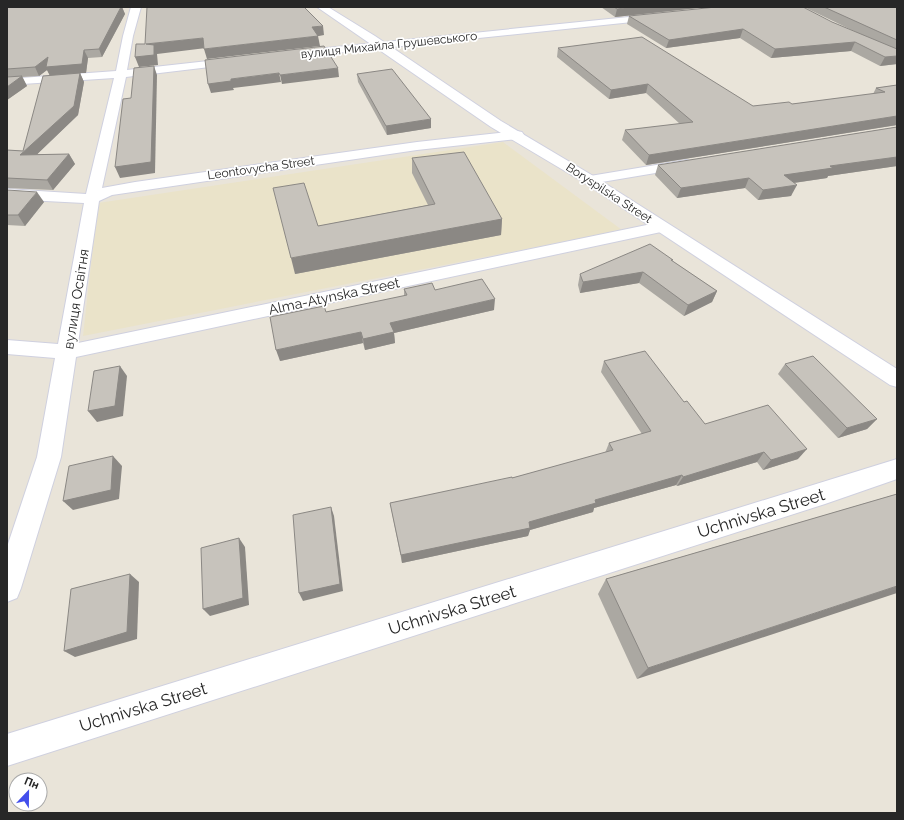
<svg xmlns="http://www.w3.org/2000/svg" width="904" height="820" viewBox="0 0 904 820" font-family="Raleway,sans-serif">
	<style>
		.education { fill: #eae3c9 }
		.lines { fill: none; stroke-linecap: round; stroke-linejoin: round }
		.minor-casing { stroke: #cfd0df; stroke-width: 2 }
		.secondary-casing { stroke: #cfd0df; stroke-width: 2 }
		.minor { fill: #fff; fill-rule: evenodd }
		.secondary { fill: #fff; fill-rule: evenodd }
		.wall { fill: #aba8a2 }
		.shaded-wall { fill: #8b8884 }
		.building { fill: #c7c3bc; stroke: #8b8884 }
		.labels { text-anchor: middle; dominant-baseline: central; stroke-width: 3.5; stroke-linejoin: round; paint-order: stroke }
		.far-street-label { font-size: 12px; fill: #272727; stroke: #fff }
		.street-label { font-size: 14px; fill: #272727; stroke: #fff }
		.near-street-label { font-size: 17px; fill: #272727; stroke: #fff }
	</style>
	<rect width="100%" height="100%" fill="#e9e4d9"/>
	<path class="education" d="M 503,142 L 622,230 L 83,336 L 98,203 Z"/>
	<g class="lines">
		<defs>
			<g id="minor">
				<path d="M 131,7 L 141,7 L 133,36 L 127,70 L 235,58 L 240,61 L 235,64 L 126,77 L 102,188 L 135,182 L 417,142 L 517,131 L 522,132 L 524,135 L 522,138 L 517,139 L 417,150 L 112,195 L 99,201 L 78,343 L 661,222 L 667,224 L 669,227 L 667,230 L 661,232 L 76,357 L 61,457 L 21,588 L 17,598 L 7,602 L 7,547 L 37,457 L 55,358 L 7,354 L 7,340 L 58,344 L 84,203 L 7,199 L 7,189 L 86,194 L 114,78 L 7,85 L 7,79 L 116,71 L 123,36 Z"/>
				<path d="M 658,14 L 661,15 L 663,17 L 661,19 L 297,57 L 292,54 L 297,51 Z"/>
				<path d="M 686,160 L 691,161 L 693,164 L 691,167 L 590,184 L 585,183 L 583,180 L 585,177 L 590,176 Z"/>
				<path d="M 897,459 L 897,479 L 825,504 L 7,766 L 7,734 Z"/>
			</g>
			<path id="secondary" d="M 317,7 L 328,7 L 375,36 L 501,121 L 595,177 L 897,369 L 897,387 L 890,385 L 585,183 L 491,127 Z"/>
		</defs>
		<use href="#minor" class="minor-casing"/>
		<use href="#secondary" class="secondary-casing"/>
		<use href="#minor" class="minor"/>
		<use href="#secondary" class="secondary"/>
	</g>
	<g class="wall">
		<path d="M 7,7 L 122,7 L 125,14 L 102,57 L 88,58 L 86,73 L 80,73 L 84,82 L 78,115 L 37,154 L 69,154 L 75,164 L 53,190 L 7,188 L 7,150 L 23,151 L 50,75 L 47,70 L 39,76 L 22,77 L 27,86 L 7,100 Z"/>
		<path d="M 601,7 L 707,7 L 615,17 Z"/>
		<path d="M 804,7 L 897,7 L 897,64 L 880,66 L 851,51 L 771,58 L 740,38 L 666,48 L 627,24 L 629,16 L 832,22 L 860,34 Z"/>
		<path d="M 558,48 L 753,106 L 792,104 L 873,94 L 876,88 L 897,85 L 897,125 L 646,165 L 622,140 L 625,130 L 680,124 L 646,93 L 609,99 L 557,57 Z"/>
		<path d="M 357,74 L 431,128 L 387,135 L 358,82 Z"/>
		<path d="M 897,127 L 897,166 L 828,176 L 827,178 L 794,183 L 791,196 L 758,200 L 745,188 L 677,198 L 655,175 L 658,165 Z"/>
		<path d="M 412,158 L 502,219 L 501,235 L 295,274 L 318,226 L 428,205 L 412,173 Z"/>
		<path d="M 7,190 L 44,202 L 25,226 L 7,225 Z"/>
		<path d="M 672,261 L 717,291 L 712,302 L 684,316 L 639,283 L 580,293 L 578,285 L 580,274 Z"/>
		<path d="M 404,289 L 435,290 L 494,310 L 394,333 L 395,343 L 365,350 L 363,343 L 280,361 L 326,312 L 404,296 Z"/>
		<path d="M 604,361 L 684,402 L 705,424 L 798,459 L 763,470 L 757,462 L 677,486 L 676,485 L 594,508 L 593,512 L 530,530 L 528,536 L 402,563 L 390,503 L 512,478 L 605,453 L 609,443 L 642,434 L 601,372 Z"/>
		<path d="M 785,364 L 877,419 L 867,429 L 838,438 L 778,374 Z"/>
		<path d="M 897,494 L 637,679 L 598,594 L 606,579 Z"/>
	</g>
	<g class="shaded-wall">
		<path d="M 121,7 L 122,7 L 125,14 L 102,57 L 99,49 Z"/>
		<path d="M 632,7 L 707,7 L 615,17 L 617,9 Z"/>
		<path d="M 323,26 L 324,35 L 314,37 L 312,27 Z"/>
		<path d="M 743,29 L 740,38 L 666,48 L 669,40 Z"/>
		<path d="M 318,36 L 320,46 L 207,59 L 204,49 Z"/>
		<path d="M 203,38 L 206,48 L 157,54 L 158,65 L 139,67 L 135,57 L 146,44 Z"/>
		<path d="M 855,42 L 851,51 L 771,58 L 775,49 Z"/>
		<path d="M 84,50 L 88,58 L 86,73 L 80,73 L 84,82 L 78,115 L 26,165 L 20,155 L 74,106 L 50,76 L 47,70 L 39,76 L 35,67 L 48,57 Z"/>
		<path d="M 897,56 L 897,64 L 880,66 L 885,57 Z"/>
		<path d="M 154,66 L 157,75 L 155,173 L 120,178 L 115,167 Z"/>
		<path d="M 338,68 L 339,77 L 282,84 L 280,75 Z"/>
		<path d="M 279,73 L 281,82 L 233,88 L 234,90 L 211,93 L 208,84 L 231,79 Z"/>
		<path d="M 22,76 L 27,86 L 7,100 L 7,87 Z"/>
		<path d="M 648,84 L 646,93 L 609,99 L 611,90 Z"/>
		<path d="M 897,116 L 897,125 L 646,165 L 649,155 Z"/>
		<path d="M 431,119 L 431,128 L 387,135 L 386,126 Z"/>
		<path d="M 69,154 L 75,164 L 53,190 L 47,180 Z"/>
		<path d="M 897,157 L 897,166 L 828,176 L 827,178 L 779,185 L 784,175 L 830,166 Z"/>
		<path d="M 749,178 L 745,188 L 677,198 L 681,188 Z"/>
		<path d="M 797,185 L 791,196 L 758,200 L 763,190 Z"/>
		<path d="M 37,192 L 44,202 L 25,226 L 18,215 Z"/>
		<path d="M 502,219 L 501,235 L 295,274 L 291,258 Z"/>
		<path d="M 643,272 L 639,283 L 580,293 L 583,282 Z"/>
		<path d="M 717,291 L 712,302 L 684,316 L 688,305 Z"/>
		<path d="M 495,299 L 494,310 L 394,333 L 395,343 L 365,350 L 363,339 L 390,323 Z"/>
		<path d="M 361,332 L 363,343 L 280,361 L 276,350 Z"/>
		<path d="M 120,366 L 127,376 L 123,416 L 97,422 L 88,411 Z"/>
		<path d="M 877,419 L 867,429 L 838,438 L 847,428 Z"/>
		<path d="M 807,449 L 798,459 L 763,470 L 771,460 Z"/>
		<path d="M 764,452 L 757,462 L 677,486 L 683,477 Z"/>
		<path d="M 113,456 L 122,466 L 119,499 L 73,510 L 63,501 Z"/>
		<path d="M 682,475 L 676,485 L 594,508 L 593,512 L 530,530 L 528,536 L 402,563 L 401,555 L 529,522 L 595,500 Z"/>
		<path d="M 331,507 L 334,516 L 343,591 L 303,601 L 299,593 Z"/>
		<path d="M 239,538 L 245,547 L 249,605 L 210,616 L 203,609 Z"/>
		<path d="M 130,574 L 139,582 L 137,639 L 75,657 L 64,651 Z"/>
		<path d="M 897,586 L 897,593 L 637,679 L 648,668 Z"/>
	</g>
	<g class="building">
		<path d="M 7,7 L 121,7 L 99,49 L 84,50 L 82,64 L 46,67 L 48,57 L 35,67 L 7,69 Z"/>
		<path d="M 147,7 L 304,7 L 323,26 L 312,27 L 318,36 L 204,49 L 203,38 L 146,44 L 154,45 L 154,55 L 135,57 L 136,44 L 145,44 Z"/>
		<path d="M 614,7 L 632,7 L 617,9 Z"/>
		<path d="M 716,7 L 803,7 L 832,22 L 897,49 L 897,56 L 885,57 L 855,42 L 775,49 L 743,29 L 669,40 L 629,16 Z"/>
		<path d="M 824,7 L 897,7 L 897,40 Z"/>
		<path d="M 642,37 L 753,106 L 789,102 L 792,104 L 885,92 L 876,88 L 897,85 L 897,116 L 649,155 L 625,130 L 693,122 L 648,84 L 611,90 L 558,48 Z"/>
		<path d="M 324,46 L 338,68 L 280,75 L 279,73 L 231,79 L 231,81 L 208,84 L 205,60 Z"/>
		<path d="M 154,66 L 151,162 L 115,167 L 123,99 L 131,98 L 134,68 Z"/>
		<path d="M 392,69 L 431,119 L 386,126 L 357,74 Z"/>
		<path d="M 80,73 L 74,106 L 20,155 L 69,154 L 47,180 L 7,178 L 7,150 L 23,151 L 43,76 Z"/>
		<path d="M 22,76 L 7,87 L 7,77 Z"/>
		<path d="M 897,127 L 897,157 L 830,166 L 833,168 L 784,175 L 797,185 L 763,190 L 749,178 L 681,188 L 658,165 Z"/>
		<path d="M 464,152 L 502,219 L 291,258 L 273,188 L 304,183 L 318,226 L 435,204 L 412,158 Z"/>
		<path d="M 7,190 L 37,192 L 18,215 L 7,215 Z"/>
		<path d="M 650,244 L 673,260 L 671,260 L 717,291 L 688,305 L 643,272 L 583,282 L 580,274 Z"/>
		<path d="M 482,279 L 495,299 L 390,323 L 394,332 L 363,339 L 361,332 L 276,350 L 270,317 L 324,306 L 326,312 L 407,295 L 404,289 L 432,283 L 435,290 Z"/>
		<path d="M 645,351 L 684,402 L 687,401 L 705,424 L 768,405 L 807,449 L 771,460 L 764,452 L 683,477 L 682,475 L 595,500 L 596,503 L 529,522 L 530,528 L 401,555 L 390,503 L 512,477 L 512,478 L 613,450 L 609,443 L 651,431 L 604,361 Z"/>
		<path d="M 813,356 L 877,419 L 847,428 L 785,364 Z"/>
		<path d="M 120,366 L 115,406 L 88,411 L 94,371 Z"/>
		<path d="M 113,456 L 111,490 L 63,501 L 69,466 Z"/>
		<path d="M 897,494 L 897,586 L 648,668 L 606,579 Z"/>
		<path d="M 331,507 L 340,584 L 299,593 L 293,515 Z"/>
		<path d="M 239,538 L 243,598 L 203,609 L 201,548 Z"/>
		<path d="M 130,574 L 127,632 L 64,651 L 71,589 Z"/>
	</g>
	<g class="labels">
		<g class="far-street-label">
			<text transform="translate(389 45) rotate(-6)">вулиця Михайла Грушевського</text>
			<text transform="translate(261 168) rotate(-8)">Leontovycha Street</text>
			<text transform="translate(609 193) rotate(33)">Boryspilska Street</text>
		</g>
		<g class="street-label">
			<text transform="translate(334 296) rotate(-12)">Alma-Atynska Street</text>
			<text transform="translate(76 299) rotate(-81)">вулиця Освітня</text>
		</g>
		<g class="near-street-label">
			<text transform="translate(761 513) rotate(-17)">Uchnivska Street</text>
			<text transform="translate(452 610) rotate(-17)">Uchnivska Street</text>
			<text transform="translate(143 707) rotate(-17)">Uchnivska Street</text>
		</g>
	</g>
	<rect width="904" height="820" fill="none" stroke="#272727" stroke-width="16"/>
	<g transform="translate(28 792) rotate(22)"><circle r="19" fill="#ffffff" stroke="#a9a9a9"/>
	<path d="M0-3L7 15L0 10L-7 15Z" fill="#434fec"/>
	<text y="-6" font-size="11" font-weight="bold" text-anchor="middle" fill="#272727">Пн</text>
	</g>
</svg>
